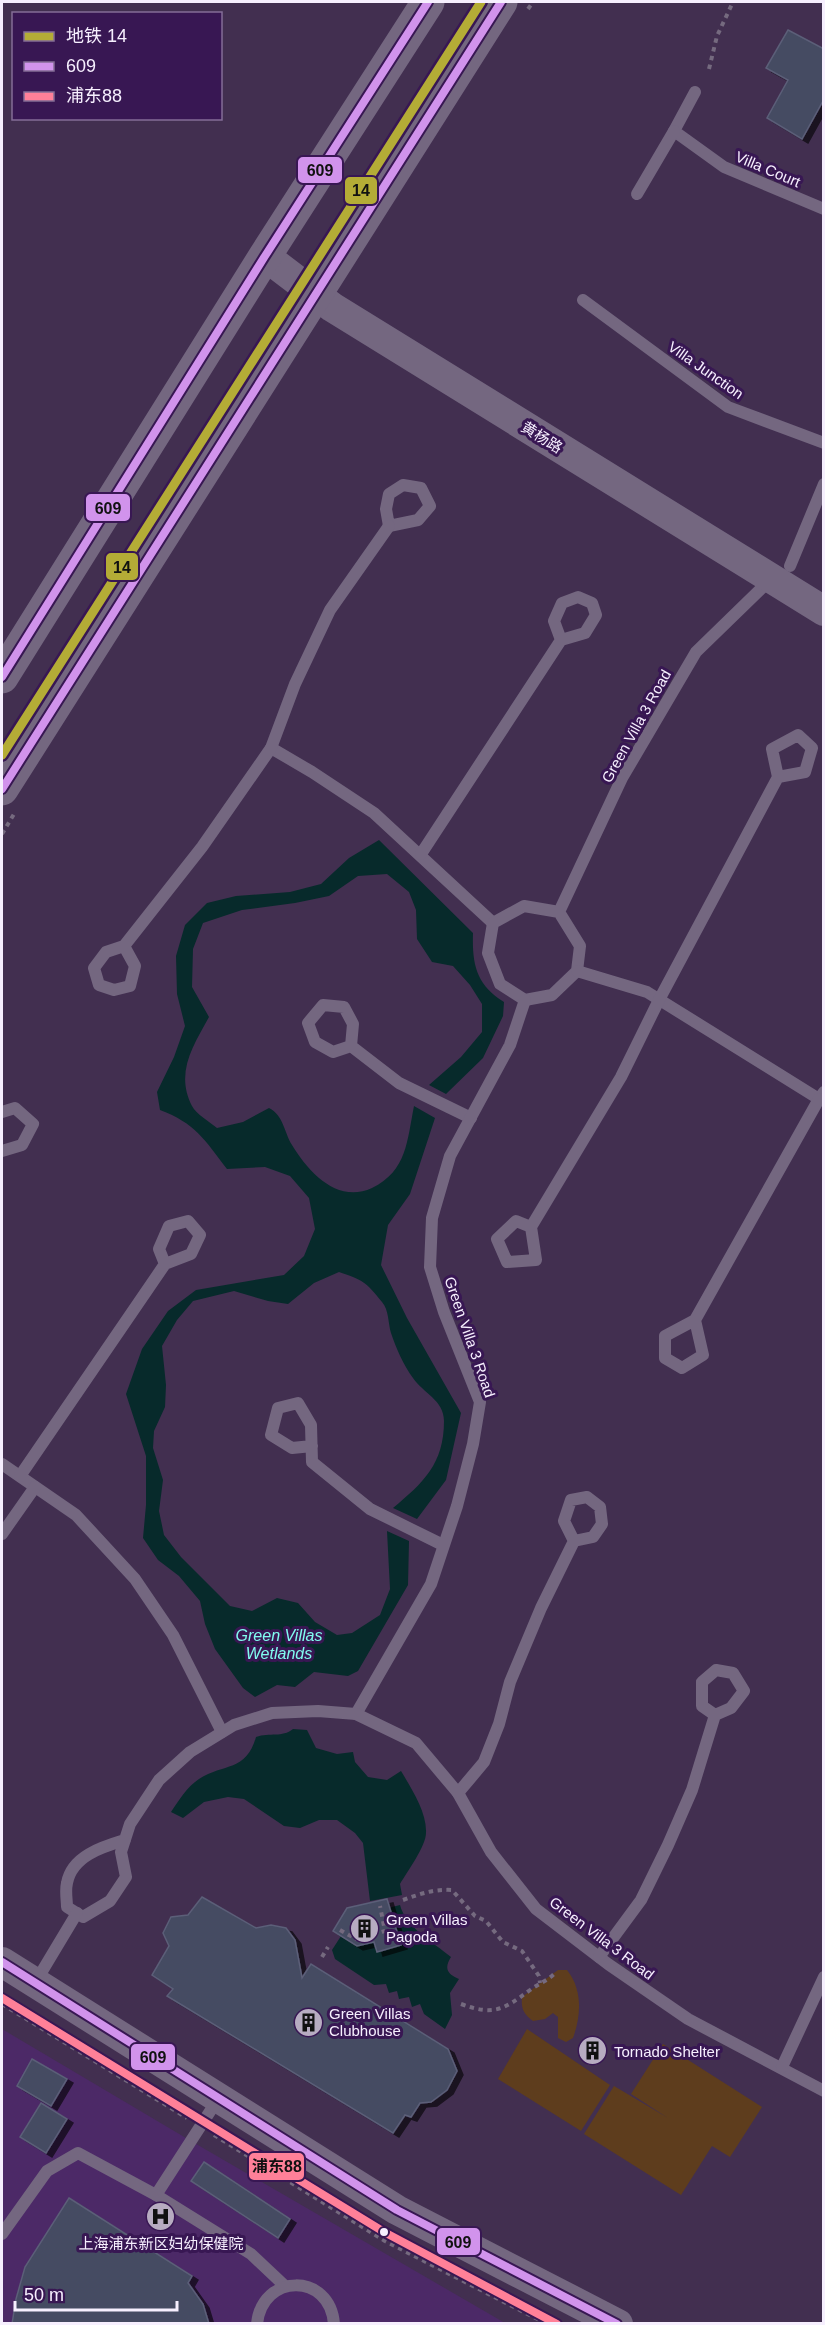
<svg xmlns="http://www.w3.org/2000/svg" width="825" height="2325" viewBox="0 0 825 2325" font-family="Arial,'Noto Sans SC',sans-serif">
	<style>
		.built { fill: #4c2967 }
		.green { fill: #5e3d1d }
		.water { fill: #072a2b }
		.building { fill: #444b62; stroke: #5b5e78; stroke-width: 1.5; filter: url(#shadow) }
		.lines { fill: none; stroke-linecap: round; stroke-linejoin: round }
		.path { stroke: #756a7f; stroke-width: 4; stroke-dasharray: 4.5 4.5; stroke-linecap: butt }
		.service { stroke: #746780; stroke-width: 12 }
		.tertiary { stroke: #746780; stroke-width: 30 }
		.secondary { stroke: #746780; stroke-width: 33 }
		.bus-1-casing { stroke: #381753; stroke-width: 12 }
		.bus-2-casing { stroke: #381753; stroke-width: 12 }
		.bus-1 { stroke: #d193ec; stroke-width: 8 }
		.bus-2 { stroke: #ff8098; stroke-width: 8 }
		.metro-1-casing { stroke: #381753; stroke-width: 14 }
		.metro-1 { stroke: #b4ac36; stroke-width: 9 }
		.bus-dot { fill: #f6effe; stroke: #381753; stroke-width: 2 }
		.labels { text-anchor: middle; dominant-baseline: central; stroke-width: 6; stroke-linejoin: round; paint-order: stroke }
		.street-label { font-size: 15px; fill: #f6effe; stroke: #381753 }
		.poi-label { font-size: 15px; fill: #f6effe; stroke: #381753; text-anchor: start }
		.water-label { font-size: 16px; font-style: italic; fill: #81fcef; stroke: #381753 }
		.line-badge { stroke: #381753; stroke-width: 2 }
		.pale-badge-label { font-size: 16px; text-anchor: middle; font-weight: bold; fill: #111 }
	</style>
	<defs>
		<filter id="shadow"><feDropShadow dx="6" dy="4" stdDeviation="0" flood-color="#0009"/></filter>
	</defs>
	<rect width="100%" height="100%" fill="#422f50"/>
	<path class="built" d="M 2,2029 L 191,2141 L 505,2323 L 2,2323 Z"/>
	<g class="green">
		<path d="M 558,1970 L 567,1970 C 583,1990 581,2016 573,2038 L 566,2042 L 558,2038 L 558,2017 L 553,2013 L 545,2019 L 533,2021 C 523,2014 521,2008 522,1997 Z"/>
		<path d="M 527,2029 L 610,2085 L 581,2131 L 498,2079 Z"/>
		<path d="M 663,2044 L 762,2107 L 730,2157 L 712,2146 L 681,2195 L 584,2134 L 614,2086 L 668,2118 L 631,2094 Z"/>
	</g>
	<g class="water">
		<path d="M 379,840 L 473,933 C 472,964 476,985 504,1002 L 503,1016 L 483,1058 L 446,1094 L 429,1085 L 461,1057 L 482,1032 L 482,1004 L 470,985 L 453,966 L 432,962 L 417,939 L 416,910 L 409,892 L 387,874 L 358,876 L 329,896 L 295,903 L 242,910 L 203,923 L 193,949 L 192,987 L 209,1017 C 193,1046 175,1073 192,1106 C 196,1114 210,1122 217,1128 L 243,1122 L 269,1108 C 284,1116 284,1132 292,1145 C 309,1173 338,1204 372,1188 C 407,1171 407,1141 414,1106 L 435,1118 L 410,1194 L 388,1225 L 381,1265 L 407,1318 L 461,1413 L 446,1480 L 417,1519 L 393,1508 C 423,1483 444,1464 444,1421 C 444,1400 423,1393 413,1378 C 404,1366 396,1348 391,1333 C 388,1323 389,1310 382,1302 C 366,1282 363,1280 339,1272 L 314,1283 L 288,1304 L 268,1301 L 234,1291 L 193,1301 L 177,1320 L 162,1346 L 166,1385 L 165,1407 L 154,1431 L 153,1448 L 163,1480 L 159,1511 L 164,1535 L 181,1557 L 230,1606 L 252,1611 L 277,1598 L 298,1603 L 315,1622 L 337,1635 L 352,1633 L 380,1615 L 390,1589 L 387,1531 L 409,1541 L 408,1585 L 358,1671 L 348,1676 L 314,1672 L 295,1687 L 277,1685 L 255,1697 L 243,1688 L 215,1649 L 205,1624 L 200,1601 L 179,1576 L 158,1560 L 143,1538 L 146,1505 L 146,1456 L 126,1394 L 142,1349 L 168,1311 L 196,1290 L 284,1275 L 304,1256 L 315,1229 L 309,1198 L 290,1176 L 265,1167 L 227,1169 C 205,1140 195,1123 160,1110 L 157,1092 L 174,1057 L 185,1026 L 177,994 L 176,956 L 185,925 L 207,903 L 236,896 L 290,892 L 321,884 L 349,858 Z"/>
		<path d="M 293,1729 L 307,1730 L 316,1748 L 337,1754 L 353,1752 L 355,1762 L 368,1777 L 387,1780 L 401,1771 C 411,1788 427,1812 426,1833 C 426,1846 407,1872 400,1884 L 402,1895 L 370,1901 L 363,1843 L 355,1833 L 337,1820 L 319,1820 L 300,1828 L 284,1826 L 244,1799 L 228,1797 L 204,1802 L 183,1818 L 171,1812 C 179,1800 187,1787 199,1779 C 224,1763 246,1772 256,1737 C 270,1732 282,1738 293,1729 Z"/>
		<path d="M 400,1905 C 406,1928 433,1942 451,1957 C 444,1968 447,1974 459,1979 L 450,1993 L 452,2015 L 445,2029 L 424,2014 L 420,2004 L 412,2007 L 409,1997 L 399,1999 L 397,1991 L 389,1993 L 386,1984 L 374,1985 L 335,1959 L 332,1950 L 341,1936 L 357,1946 L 374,1942 L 377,1952 L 401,1945 L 393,1918 L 384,1909 Z"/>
	</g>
	<g class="building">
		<path d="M 788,30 L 824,49 L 824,99 L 802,139 L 767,118 L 788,80 L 766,68 Z"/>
		<path d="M 202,1897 L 256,1928 L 271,1925 L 286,1928 L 295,1940 L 302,1978 L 311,1964 L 448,2049 L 457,2071 L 447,2090 L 431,2102 L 420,2103 L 411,2117 L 405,2115 L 393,2133 L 167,1996 L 173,1989 L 152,1975 L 169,1946 L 163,1933 L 171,1917 L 188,1915 Z"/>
		<path d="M 387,1899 L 401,1945 L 377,1952 L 374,1942 L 357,1946 L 333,1931 L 347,1908 Z"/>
		<path d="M 32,2059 L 67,2079 L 51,2106 L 17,2086 Z"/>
		<path d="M 41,2103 L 67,2119 L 46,2153 L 20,2137 Z"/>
		<path d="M 204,2162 L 290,2219 L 278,2238 L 191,2181 Z"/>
		<path d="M 69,2198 L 192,2276 L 188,2283 L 203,2304 L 209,2324 L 12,2324 L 16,2299 L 25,2267 Z"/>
	</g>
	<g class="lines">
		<g class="path">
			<path d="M 528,9 L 533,2"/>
			<path d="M 709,69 L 717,36 L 733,2"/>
			<path d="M 2,834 L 14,814"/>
			<path d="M 403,1900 C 420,1894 433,1889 452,1890 L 475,1916 L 486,1921 L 503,1942 L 522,1951 L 539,1976 L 540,1983"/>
			<path d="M 340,1930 L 356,1939 L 385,1931 L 380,1906"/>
			<path d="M 322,1957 L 328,1947"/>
			<path d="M 2,2004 L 187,2118"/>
			<path d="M 461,2004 C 494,2016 503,2010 530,1990 C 538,1984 547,1981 554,1974"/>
			<path d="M 214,2135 L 385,2241 L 547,2324"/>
		</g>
		<g class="service">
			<path d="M 695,92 L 674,131 L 724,167 L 824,209"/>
			<path d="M 637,194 L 674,131"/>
			<path d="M 583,300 L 728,407 L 824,443"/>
			<path d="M 403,485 L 421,488 L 430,506 L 418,520 L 389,526 L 386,509 L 389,494 Z"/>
			<path d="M 790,566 L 824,484"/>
			<path d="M 271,748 L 312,772 L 374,813 L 493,923"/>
			<path d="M 421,854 L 561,640 L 585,633 L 596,615 L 592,603 L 578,597 L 562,603 L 554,621 L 561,640"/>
			<path d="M 559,912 L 524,906 L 493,923 L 488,953 L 500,984 L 525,1000 L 552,995 L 577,971 L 580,946 L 559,912 L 622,778 L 696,652 L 771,579"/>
			<path d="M 124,946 L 106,952 L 94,968 L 99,985 L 114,990 L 130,986 L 135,966 L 124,946 L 202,847 L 271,748 L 295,684 L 330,610 L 389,526"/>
			<path d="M 577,971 L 647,992 L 819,1099 L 824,1092"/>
			<path d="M 351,1046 L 333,1052 L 315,1042 L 308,1023 L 323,1005 L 344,1007 L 353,1024 L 351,1046 L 399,1083 L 471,1118"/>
			<path d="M 2,1112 L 15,1108 L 33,1124 L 22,1145 L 2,1151"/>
			<path d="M 531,1227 L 516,1221 L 497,1239 L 507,1262 L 536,1260 L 531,1227 L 621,1077 L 659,1000 L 778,777 L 805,772 L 812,748 L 798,735 L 772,749 L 778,777"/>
			<path d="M 695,1320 L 665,1336 L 665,1358 L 682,1368 L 703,1355 L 695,1320 L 819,1099"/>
			<path d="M 312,1446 L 292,1448 L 271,1435 L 278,1408 L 298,1403 L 311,1425 L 312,1462 L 370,1509 L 443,1545"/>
			<path d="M 2,1464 L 76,1515 L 135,1579 L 173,1635 L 222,1732"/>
			<path d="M 20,1476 L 165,1264 L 191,1254 L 200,1235 L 188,1221 L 169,1226 L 159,1249 L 165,1264"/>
			<path d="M 2,1534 L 35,1487"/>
			<path d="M 356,1714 L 431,1584 L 457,1506 L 473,1444 L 480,1402 L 444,1312 L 430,1267 L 432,1218 L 450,1156 L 510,1045 L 525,1000"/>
			<path d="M 458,1793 L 484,1762 L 499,1724 L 510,1682 L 541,1608 L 574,1541 L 593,1537 L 602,1524 L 600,1507 L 587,1497 L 571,1500 L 564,1521 L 574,1541"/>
			<path d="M 125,1840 C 102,1847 72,1856 67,1883 C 65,1891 67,1900 67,1907 L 83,1917 L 110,1901 L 126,1877 L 121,1852 L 130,1824 L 159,1780 L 190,1752 L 234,1725 L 272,1713 L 318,1711 L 356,1714 L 416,1743 L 458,1793 L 491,1852 L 536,1909 L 608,1964 L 688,2019 L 824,2091"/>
			<path d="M 599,1957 L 641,1900 L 668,1845 L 692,1790 L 715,1715 L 731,1708 L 744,1691 L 733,1673 L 716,1670 L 702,1682 L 702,1706 L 715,1715"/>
			<path d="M 35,1983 L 77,1913"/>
			<path d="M 782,2067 L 824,1977"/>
			<path d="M 156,2195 L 218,2099"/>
			<path d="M 2,2234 L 47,2171 L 78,2153 L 156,2195 L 251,2254 L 285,2286"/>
			<path d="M 257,2324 C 262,2273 330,2272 334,2324"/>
		</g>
		<g class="tertiary">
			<path d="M 265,256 L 332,307 L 824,611"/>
			<path d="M 2,1962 L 397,2210 L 618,2324"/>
		</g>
		<g class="secondary">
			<path d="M 2,677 L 265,256 L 428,2"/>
			<path d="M 2,789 L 501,2"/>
		</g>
		<defs>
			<g id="bus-1">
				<path d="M 2,677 L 265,256 L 428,2"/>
				<path d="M 2,789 L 501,2"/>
				<path d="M 2,1962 L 397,2210 L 617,2324"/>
			</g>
			<path id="bus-2" d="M 2,1998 L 384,2232 L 557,2324"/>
		</defs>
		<use href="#bus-1" class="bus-1-casing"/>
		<use href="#bus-2" class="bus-2-casing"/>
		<use href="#bus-1" class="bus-1"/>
		<use href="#bus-2" class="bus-2"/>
		<defs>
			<path id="metro-1" d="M 2,755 L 481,2"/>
		</defs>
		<use href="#metro-1" class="metro-1-casing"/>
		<use href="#metro-1" class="metro-1"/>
	</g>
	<defs>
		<symbol id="building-disc" viewBox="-11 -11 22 22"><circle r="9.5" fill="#b7acc1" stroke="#381753"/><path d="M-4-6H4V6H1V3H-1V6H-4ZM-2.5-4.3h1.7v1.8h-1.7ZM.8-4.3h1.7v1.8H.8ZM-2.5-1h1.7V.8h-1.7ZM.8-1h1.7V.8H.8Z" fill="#111"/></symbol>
		<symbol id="hospital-disc" viewBox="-11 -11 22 22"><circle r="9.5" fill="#b7acc1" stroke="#381753"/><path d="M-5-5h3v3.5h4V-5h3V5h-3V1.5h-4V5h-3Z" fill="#111"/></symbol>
	</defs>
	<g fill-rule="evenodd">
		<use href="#building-disc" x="348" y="1912" width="33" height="33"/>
		<use href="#building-disc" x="292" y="2006" width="33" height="33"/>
		<use href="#building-disc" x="576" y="2034" width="33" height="33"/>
		<use href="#hospital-disc" x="144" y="2200" width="33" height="33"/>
	</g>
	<circle class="bus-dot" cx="384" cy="2232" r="5"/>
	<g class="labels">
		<g class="street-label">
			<text transform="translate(768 169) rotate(23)">Villa Court</text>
			<text transform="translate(706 370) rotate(35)">Villa Junction</text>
			<text transform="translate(542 437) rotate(32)">黄杨路</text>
			<text transform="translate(636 726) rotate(-61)">Green Villa 3 Road</text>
			<text transform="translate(470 1337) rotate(71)">Green Villa 3 Road</text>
			<text transform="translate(602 1938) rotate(37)">Green Villa 3 Road</text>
		</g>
		<g class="poi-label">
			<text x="386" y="1919">Green Villas<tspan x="386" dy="17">Pagoda</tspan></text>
			<text x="329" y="2013">Green Villas<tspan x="329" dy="17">Clubhouse</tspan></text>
			<text x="614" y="2051">Tornado Shelter</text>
			<text x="161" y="2243" text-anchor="middle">上海浦东新区妇幼保健院</text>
		</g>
		<g class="water-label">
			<text x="279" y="1635">Green Villas<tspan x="279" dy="18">Wetlands</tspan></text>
		</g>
	</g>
	<g class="line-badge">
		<rect x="297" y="156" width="46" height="28" rx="6" fill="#d193ec"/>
		<rect x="344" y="176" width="34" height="29" rx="6" fill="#b4ac36"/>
		<rect x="85" y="493" width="46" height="29" rx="6" fill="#d193ec"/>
		<rect x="105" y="552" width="34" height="29" rx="6" fill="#b4ac36"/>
		<rect x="130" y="2043" width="46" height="28" rx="6" fill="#d193ec"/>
		<rect x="248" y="2152" width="57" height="29" rx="6" fill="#ff8098"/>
		<rect x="436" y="2227" width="45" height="29" rx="6" fill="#d193ec"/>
	</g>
	<g class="pale-badge-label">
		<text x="320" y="176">609</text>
		<text x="361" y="196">14</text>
		<text x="108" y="514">609</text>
		<text x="122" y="573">14</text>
		<text x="153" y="2063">609</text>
		<text x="277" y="2172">浦东88</text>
		<text x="458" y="2248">609</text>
	</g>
	<rect width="825" height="2325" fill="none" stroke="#f6effe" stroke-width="6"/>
	<rect x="12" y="12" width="210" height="108" fill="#381753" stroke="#846d97" stroke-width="1.5"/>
	<rect x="24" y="32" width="30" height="9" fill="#b4ac36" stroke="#846d97" stroke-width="1.5"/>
	<text x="66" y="42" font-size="18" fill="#f6effe">地铁 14</text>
	<rect x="24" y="62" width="30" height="9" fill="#d193ec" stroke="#846d97" stroke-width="1.5"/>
	<text x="66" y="72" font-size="18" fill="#f6effe">609</text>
	<rect x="24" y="92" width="30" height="9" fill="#ff8098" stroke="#846d97" stroke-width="1.5"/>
	<text x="66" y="102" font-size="18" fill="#f6effe">浦东88</text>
	<path d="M15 2301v9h162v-9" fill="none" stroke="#f6effe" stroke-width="3"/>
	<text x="24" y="2301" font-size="18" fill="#f6effe" stroke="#381753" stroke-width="4.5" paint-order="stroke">50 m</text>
</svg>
